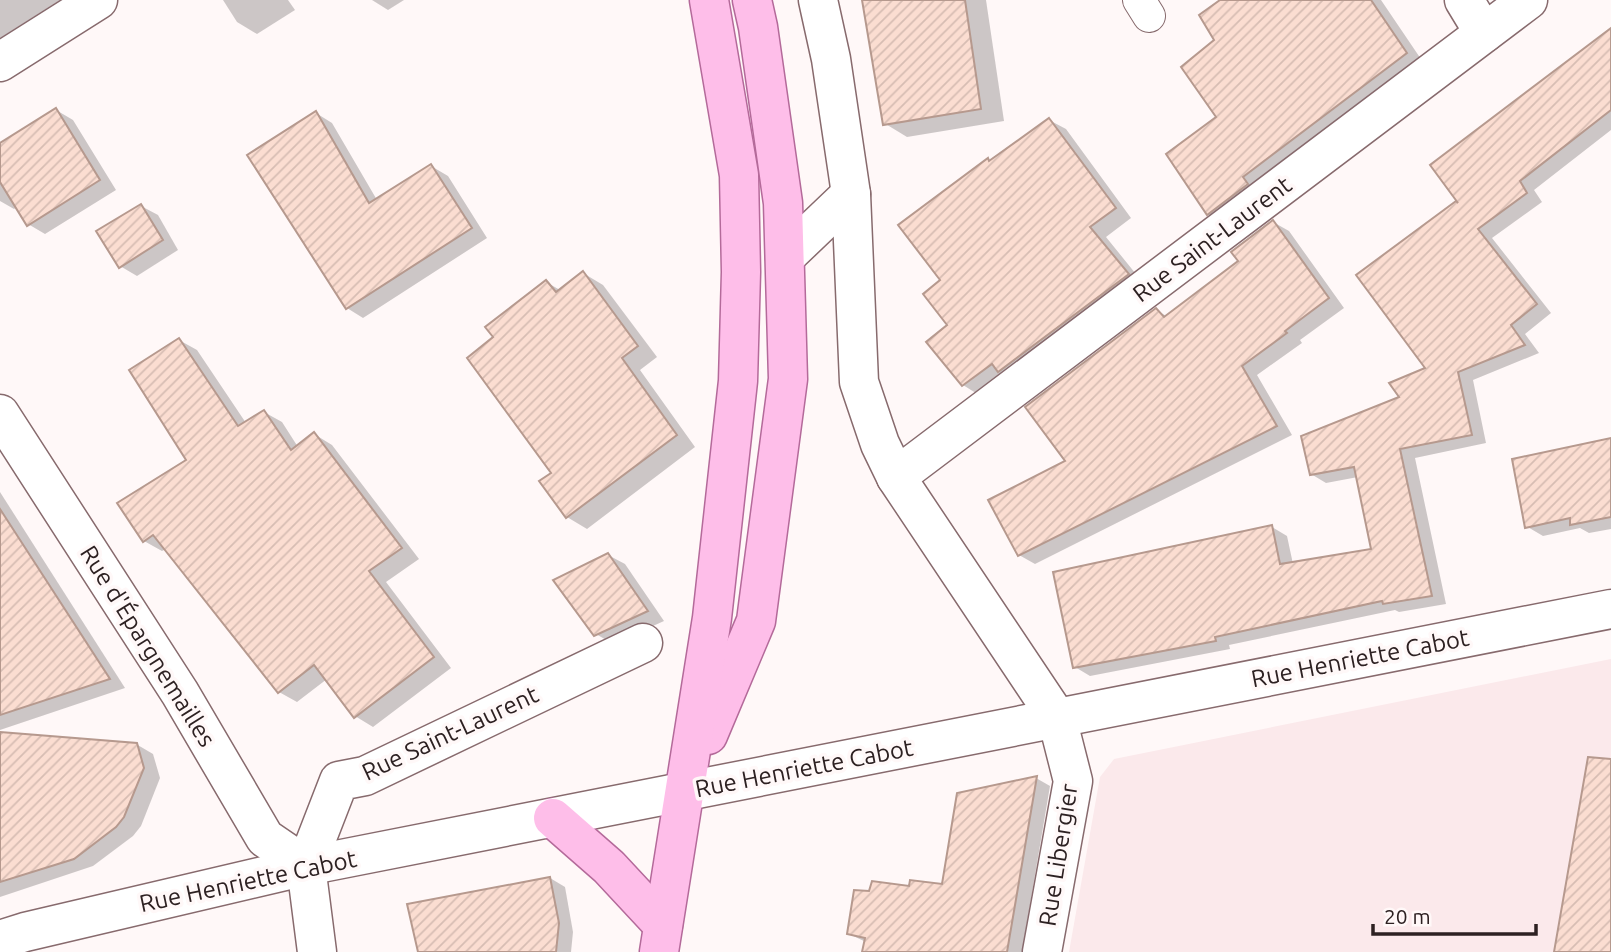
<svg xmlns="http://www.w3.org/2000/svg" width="1611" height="952" viewBox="0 0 1611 952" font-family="Ubuntu,sans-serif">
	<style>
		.built { fill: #fbe9eb }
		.shadow { fill: #0003 }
		.building { fill: url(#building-hatch); stroke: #b6998e; stroke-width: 2 }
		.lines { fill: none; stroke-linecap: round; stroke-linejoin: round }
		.service-casing { stroke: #876a6d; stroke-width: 34 }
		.minor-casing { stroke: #876a6d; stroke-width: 41 }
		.tertiary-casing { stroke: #876a6d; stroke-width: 41 }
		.primary-casing { stroke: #b46a9a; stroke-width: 41 }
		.service { stroke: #fff; stroke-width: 32 }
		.minor { stroke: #fff; stroke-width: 38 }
		.tertiary { stroke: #fff; stroke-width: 38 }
		.primary { stroke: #febee9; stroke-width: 38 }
		.labels { text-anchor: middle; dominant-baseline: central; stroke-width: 7; stroke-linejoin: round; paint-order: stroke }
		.street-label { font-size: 24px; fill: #2d2122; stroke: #fff8f8 }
	</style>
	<defs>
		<pattern id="building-hatch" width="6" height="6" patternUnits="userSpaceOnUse" patternTransform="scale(1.75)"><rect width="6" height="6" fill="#fbddd1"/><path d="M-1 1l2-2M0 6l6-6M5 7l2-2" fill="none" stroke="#d7bdb3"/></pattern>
	</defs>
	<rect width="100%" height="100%" fill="#fff8f8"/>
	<path class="built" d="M 1611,659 L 1611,952 L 1069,952 L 1100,777 L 1114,759 Z"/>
	<g class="shadow">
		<path d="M 0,0 L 60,0 L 0,38 Z"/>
		<path d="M 223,0 L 288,0 L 295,10 L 257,34 L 237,22 Z"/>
		<path d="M 372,0 L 404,0 L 388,10 Z"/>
		<path d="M 863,0 L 986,0 L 1004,121 L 907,137 L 884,123 Z"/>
		<path d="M 1223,0 L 1381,0 L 1425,65 L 1227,225 L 1208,214 L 1219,118 L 1216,41 Z"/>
		<path d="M 1611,32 L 1611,130 L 1534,190 L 1542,202 L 1492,238 L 1551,313 L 1525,334 L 1539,353 L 1473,380 L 1486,443 L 1415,458 L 1446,604 L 1399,612 L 1395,610 L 1229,645 L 1230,649 L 1090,676 L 1075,667 L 1272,527 L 1287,536 L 1293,564 L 1373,551 L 1358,477 L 1326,483 L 1311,474 L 1402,398 L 1428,369 L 1462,207 Z"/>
		<path d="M 56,110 L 73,120 L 116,190 L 45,234 L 28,224 L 17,207 L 14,209 L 0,201 L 0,145 Z"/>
		<path d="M 316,113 L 332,123 L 377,200 L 431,166 L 448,176 L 487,238 L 363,318 L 347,308 Z"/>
		<path d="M 1049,120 L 1066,129 L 1131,218 L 1106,237 L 1144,284 L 979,395 L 963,385 L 943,281 L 989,161 L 991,162 Z"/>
		<path d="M 141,206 L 158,215 L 178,250 L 137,276 L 120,266 Z"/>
		<path d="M 1273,222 L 1289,231 L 1344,308 L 1300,340 L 1302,343 L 1257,375 L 1292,435 L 1035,564 L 1019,555 L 1068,462 L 1156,310 L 1168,317 L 1240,262 Z"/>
		<path d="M 583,273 L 603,285 L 657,357 L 640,370 L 695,447 L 587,529 L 567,517 L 542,482 L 553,473 L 495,338 L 546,282 L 560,290 Z"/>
		<path d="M 179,340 L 197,350 L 246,423 L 264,412 L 282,422 L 298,447 L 314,434 L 332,445 L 419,559 L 386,582 L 451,668 L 373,727 L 355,716 L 327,679 L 297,702 L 279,692 L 166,549 L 162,551 L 144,541 L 188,460 Z"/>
		<path d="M 1611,440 L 1611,529 L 1589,533 L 1580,528 L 1543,536 L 1526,526 Z"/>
		<path d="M 0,492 L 125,688 L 0,730 Z"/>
		<path d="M 608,555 L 625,564 L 664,621 L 613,644 L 596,634 Z"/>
		<path d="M 0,733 L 136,744 L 153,754 L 160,778 L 141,826 L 133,836 L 93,866 L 0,897 Z"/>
		<path d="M 1036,778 L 1050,786 L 1022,952 L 864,952 L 866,942 L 849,934 L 871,893 L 943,885 Z"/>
		<path d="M 550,878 L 565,887 L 573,932 L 571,952 L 419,952 Z"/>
	</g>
	<g class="building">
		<path d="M 862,0 L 965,0 L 981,109 L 883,125 Z"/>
		<path d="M 1220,0 L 1371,0 L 1407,53 L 1243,177 L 1248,184 L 1207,215 L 1166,154 L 1216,117 L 1181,67 L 1214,40 L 1199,15 Z"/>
		<path d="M 1611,28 L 1611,110 L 1520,181 L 1527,193 L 1478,229 L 1537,304 L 1511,325 L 1525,345 L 1458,372 L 1472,435 L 1400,449 L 1432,596 L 1383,604 L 1382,601 L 1215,637 L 1216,641 L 1073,668 L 1053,572 L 1272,525 L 1280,564 L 1371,549 L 1354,467 L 1310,475 L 1301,436 L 1399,397 L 1389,383 L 1425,368 L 1356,275 L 1456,201 L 1458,203 L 1430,165 Z"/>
		<path d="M 56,108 L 100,180 L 27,226 L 0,182 L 0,143 Z"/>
		<path d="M 316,111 L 369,203 L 431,164 L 472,228 L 346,309 L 247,155 Z"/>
		<path d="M 1049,118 L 1116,208 L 1090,227 L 1129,274 L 998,372 L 992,364 L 962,386 L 926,342 L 947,325 L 923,294 L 940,280 L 898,225 L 988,158 L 989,161 Z"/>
		<path d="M 141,204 L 163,240 L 119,268 L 96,231 Z"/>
		<path d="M 1273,220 L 1329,298 L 1285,331 L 1287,333 L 1242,366 L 1277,426 L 1018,556 L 988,500 L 1065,461 L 1025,407 L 1156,308 L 1164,317 L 1238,261 L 1231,252 Z"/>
		<path d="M 583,271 L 638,346 L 622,358 L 677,435 L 566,518 L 539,481 L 551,473 L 467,358 L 493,337 L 485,327 L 546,280 L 556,292 Z"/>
		<path d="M 179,338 L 238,426 L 264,410 L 291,450 L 314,432 L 402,548 L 369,571 L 434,657 L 354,718 L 314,665 L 278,693 L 153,535 L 143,542 L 117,503 L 186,460 L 129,370 Z"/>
		<path d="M 1611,438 L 1611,517 L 1570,525 L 1570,518 L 1525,528 L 1512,459 Z"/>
		<path d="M 0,509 L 110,679 L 0,715 Z"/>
		<path d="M 608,553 L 648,611 L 594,636 L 553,580 Z"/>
		<path d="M 0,732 L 137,743 L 144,768 L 124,817 L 116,827 L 74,859 L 0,882 Z"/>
		<path d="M 1588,757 L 1611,759 L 1611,952 L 1554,952 Z"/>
		<path d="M 1037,776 L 1007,952 L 862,952 L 865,938 L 847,934 L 854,890 L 869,891 L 872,881 L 909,886 L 910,880 L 942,884 L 957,793 Z"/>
		<path d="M 550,877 L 559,923 L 556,952 L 418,952 L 407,904 Z"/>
	</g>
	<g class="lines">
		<defs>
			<path id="service" d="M 1139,0 L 1149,16"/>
			<g id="minor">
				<path d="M 818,0 L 831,59 L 851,194 L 859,382 L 880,444 L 896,477 L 1057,718 L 1073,781 L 1042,952"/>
				<path d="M 1464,0 L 1484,33"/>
				<path d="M 0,62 L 98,0"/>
				<path d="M 785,257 L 851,194"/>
				<path d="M 0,414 L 180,693 L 265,838 L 306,866"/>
				<path d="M 896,477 L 1528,0"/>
				<path d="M 317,952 L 306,866 L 339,781 L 365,776 L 643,643"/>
			</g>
			<path id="tertiary" d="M 0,940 L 25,932 L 306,866 L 1611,609"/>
			<g id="primary">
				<path d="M 708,735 L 756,621 L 788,379 L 783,203 L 758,27 L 752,0"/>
				<path d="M 553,818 L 609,867 L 663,925"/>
				<path d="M 659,952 L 712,618 L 738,381 L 741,272 L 739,175 L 709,0"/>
			</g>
		</defs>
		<use href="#service" class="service-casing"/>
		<use href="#minor" class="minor-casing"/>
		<use href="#tertiary" class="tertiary-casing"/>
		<use href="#primary" class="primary-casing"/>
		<use href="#service" class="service"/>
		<use href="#minor" class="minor"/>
		<use href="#tertiary" class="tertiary"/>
		<use href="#primary" class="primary"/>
	</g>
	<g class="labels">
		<g class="street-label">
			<text transform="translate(1212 239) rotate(-37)">Rue Saint-Laurent</text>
			<text transform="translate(148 646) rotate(58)">Rue d'Épargnemailles</text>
			<text transform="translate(1360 658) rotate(-11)">Rue Henriette Cabot</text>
			<text transform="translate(450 733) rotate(-25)">Rue Saint-Laurent</text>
			<text transform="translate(804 768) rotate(-11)">Rue Henriette Cabot</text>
			<text transform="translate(1058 855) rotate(-81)">Rue Libergier</text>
			<text transform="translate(248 881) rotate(-12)">Rue Henriette Cabot</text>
		</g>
	</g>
	<path d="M1373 924v10h163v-10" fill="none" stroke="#2d2122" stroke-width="3.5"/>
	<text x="1384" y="924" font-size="21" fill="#2d2122" stroke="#fff8f8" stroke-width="5" paint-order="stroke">20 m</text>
</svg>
